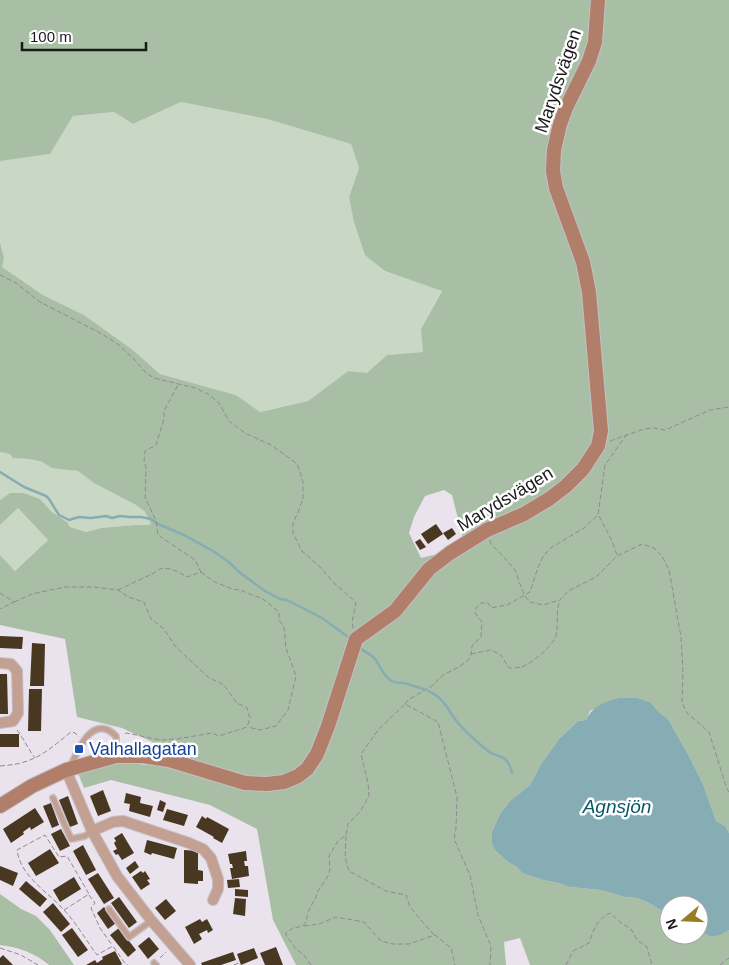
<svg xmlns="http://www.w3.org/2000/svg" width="729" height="965" viewBox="0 0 729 965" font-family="Helvetica,sans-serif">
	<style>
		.green { fill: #c8d8c5 }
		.forest { fill: #a9bfa5; fill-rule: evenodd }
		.water { fill: #86acb4 }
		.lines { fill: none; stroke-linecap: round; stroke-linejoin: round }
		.stream { stroke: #86acb4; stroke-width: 2.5 }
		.building { fill: #483721 }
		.lane-casing { stroke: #c5bfc7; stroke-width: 8 }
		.street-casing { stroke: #c5bfc7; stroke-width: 12 }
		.secondary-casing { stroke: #c5bfc7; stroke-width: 16 }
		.path { stroke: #8f8a91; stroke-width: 1; stroke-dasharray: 5 2.5; stroke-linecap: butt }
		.lane { stroke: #c3a092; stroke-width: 5 }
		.street { stroke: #c3a092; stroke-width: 10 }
		.secondary { stroke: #b07e69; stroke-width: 14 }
		.transit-dot { fill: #1a4fb4; stroke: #fff; stroke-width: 2 }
		.labels { text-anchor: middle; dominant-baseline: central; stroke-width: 5; stroke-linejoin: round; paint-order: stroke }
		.street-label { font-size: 18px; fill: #1b191c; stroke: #fff }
		.transit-label { font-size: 18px; fill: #164399; stroke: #fff; text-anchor: start }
		.water-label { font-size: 19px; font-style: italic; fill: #075966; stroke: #fff }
	</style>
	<rect width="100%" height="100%" fill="#eae3ed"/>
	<g class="green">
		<path d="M 181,102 L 267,119 L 351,144 L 359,168 L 349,197 L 385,271 L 442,290 L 421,329 L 423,352 L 387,355 L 367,374 L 348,371 L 308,401 L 259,412 L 236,395 L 160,374 L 133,350 L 84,315 L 43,295 L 1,267 L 4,258 L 0,242 L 0,162 L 1,161 L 50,154 L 73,116 L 114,112 L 133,124 Z"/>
		<path d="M 0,452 L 10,454 L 14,458 L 29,459 L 66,469 L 78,471 L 95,483 L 136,505 L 145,512 L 151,524 L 149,525 L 135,525 L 101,528 L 86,532 L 70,527 L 67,522 L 52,512 L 40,499 L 24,493 L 10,493 L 0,500 Z"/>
		<path d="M 18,508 L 48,540 L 15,571 L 0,555 L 0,525 Z"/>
	</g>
	<g class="forest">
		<path d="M 0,0 L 729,0 L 729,833 L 725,826 L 716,821 L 703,784 L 689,756 L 668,719 L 660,713 L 650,702 L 638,698 L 618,698 L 590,711 L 586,720 L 578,721 L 559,739 L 541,764 L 530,785 L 511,800 L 500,814 L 492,832 L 495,850 L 508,862 L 517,867 L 522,873 L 543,880 L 558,883 L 570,887 L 601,890 L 625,897 L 637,898 L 649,903 L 662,911 L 669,912 L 669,935 L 699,935 L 699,930 C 706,935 722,934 729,930 L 729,965 L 530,965 L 520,938 L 504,942 L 506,965 L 296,965 L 273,920 L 257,829 L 210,805 L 111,780 L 84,788 L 78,773 L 116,762 L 182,768 L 185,757 L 122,728 L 77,717 L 65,639 L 0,625 L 0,555 L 15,571 L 48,540 L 18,508 L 0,525 L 0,500 L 10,493 L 24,493 L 40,499 L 52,512 L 67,522 L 70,527 L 86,532 L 101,528 L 135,525 L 149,525 L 151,524 L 145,512 L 136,505 L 94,483 L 78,471 L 52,468 L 42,462 L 29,459 L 13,458 L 10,454 L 0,452 L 0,242 L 4,258 L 2,267 L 43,295 L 84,315 L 133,350 L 160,374 L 236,395 L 260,412 L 308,401 L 348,371 L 367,373 L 387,355 L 423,352 L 421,329 L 442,291 L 385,271 L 365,255 L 354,222 L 349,197 L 359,168 L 351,144 L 267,119 L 181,102 L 133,124 L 114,112 L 73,116 L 50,154 L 1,161 L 0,162 ZM 444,490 L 452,495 L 464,542 L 442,553 L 421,558 L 409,533 L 414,517 L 425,496 Z"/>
		<path d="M 0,894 L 21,909 L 36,916 L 50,930 L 74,965 L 49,965 C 35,953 18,947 0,945 Z"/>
	</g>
	<path class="water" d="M 618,698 L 638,698 L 650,702 L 660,713 L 668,719 L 689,756 L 703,784 L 716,821 L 725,826 L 729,833 L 729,930 C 716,937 712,939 699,930 L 699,905 L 669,905 L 669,912 L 662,911 L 649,903 L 637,898 L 625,897 L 601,890 L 570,887 L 558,883 L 543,880 L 522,873 L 517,867 L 508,862 L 495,850 L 492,842 L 492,832 L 500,814 L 511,800 L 530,785 L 541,764 L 559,739 L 578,721 L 586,720 C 594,705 603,703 618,698 Z"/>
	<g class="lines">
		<g class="stream">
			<path d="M 0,472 L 24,487 L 46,496 L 49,499 L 59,515 L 69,520 L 79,517 L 91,518 L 106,516 L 112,518 L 120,516 L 129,517 L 141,517 L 151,519 L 158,524 L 184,535 L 213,551 L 229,562 L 239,572 L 265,591 L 280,599 L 287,600 L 322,618 L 351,639"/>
			<path d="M 359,647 C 364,652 371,654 375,659 C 381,666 383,677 392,681 C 396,683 400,683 404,683 C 411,685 417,687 424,689"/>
			<path d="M 428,691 C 447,699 447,711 459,724 C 466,732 482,747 491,753 C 496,756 502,756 505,759 C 509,763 511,768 512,773"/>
		</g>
	</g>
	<g class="building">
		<path d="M 436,524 L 443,534 L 428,544 L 421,534 Z"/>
		<path d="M 452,528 L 456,534 L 448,540 L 443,533 Z"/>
		<path d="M 420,539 L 426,547 L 420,550 L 415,542 Z"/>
		<path d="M 0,636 L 23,637 L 22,649 L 0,648 Z"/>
		<path d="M 32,643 L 45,644 L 44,686 L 30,686 Z"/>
		<path d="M 0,674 L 7,674 L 8,714 L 0,714 Z"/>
		<path d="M 29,689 L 42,689 L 41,731 L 28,731 Z"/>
		<rect x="0" y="734" width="19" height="13"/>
		<path d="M 103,790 L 111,811 L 98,816 L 90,796 Z"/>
		<path d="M 126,793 L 141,797 L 140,803 L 153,806 L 150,817 L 129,811 L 130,804 L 124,803 Z"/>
		<path d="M 68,796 L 78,824 L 70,827 L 59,800 Z"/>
		<path d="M 160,800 L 166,803 L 163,812 L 157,810 Z"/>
		<path d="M 51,803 L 59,825 L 52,828 L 43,806 Z"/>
		<path d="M 35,808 L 44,822 L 31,830 L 30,827 L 23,832 L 24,834 L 11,843 L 3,829 Z"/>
		<path d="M 167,809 L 188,815 L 184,826 L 163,820 Z"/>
		<path d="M 202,816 L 206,819 L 207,817 L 229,829 L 222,843 L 213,838 L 214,837 L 196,827 Z"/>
		<path d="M 61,829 L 70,846 L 60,851 L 51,834 Z"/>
		<path d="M 122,833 L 134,853 L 122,860 L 118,854 L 116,855 L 113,851 L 117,849 L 114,843 L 116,841 L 114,838 Z"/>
		<path d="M 147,840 L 177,848 L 174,859 L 152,853 L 151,855 L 144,852 Z"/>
		<path d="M 83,845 L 96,870 L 86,875 L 73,851 Z"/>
		<path d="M 50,849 L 59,863 L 36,876 L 28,863 Z"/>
		<path d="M 184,850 L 198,851 L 198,870 L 203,871 L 203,881 L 198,881 L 198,884 L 184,883 Z"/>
		<path d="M 246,851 L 247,861 L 244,861 L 245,866 L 248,866 L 249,876 L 232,879 L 230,868 L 233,868 L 232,864 L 230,864 L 228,854 Z"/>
		<path d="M 135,861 L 139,867 L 130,874 L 126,868 Z"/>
		<path d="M 0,866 L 18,873 L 13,886 L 0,880 Z"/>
		<path d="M 141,871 L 143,873 L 145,871 L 150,879 L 147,880 L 150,884 L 141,890 L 132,877 Z"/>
		<path d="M 98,873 L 114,898 L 104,904 L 88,879 Z"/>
		<path d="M 74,877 L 81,889 L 60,902 L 53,890 Z"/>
		<path d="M 239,879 L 240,887 L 228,888 L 227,880 Z"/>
		<path d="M 26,881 L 47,899 L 40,907 L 19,889 Z"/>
		<path d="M 235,889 L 248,890 L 248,897 L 235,896 Z"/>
		<path d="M 119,897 L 137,922 L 129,928 L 111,903 Z"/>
		<path d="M 235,898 L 246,899 L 245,916 L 233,914 Z"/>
		<path d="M 166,899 L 176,911 L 165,920 L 155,908 Z"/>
		<path d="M 53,903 L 70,924 L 61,932 L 43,912 Z"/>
		<path d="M 104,907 L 116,923 L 108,929 L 97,913 Z"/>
		<path d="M 200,919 L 202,922 L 207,919 L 213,930 L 208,933 L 207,930 L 199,934 L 202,939 L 194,944 L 185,927 Z"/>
		<path d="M 72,928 L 88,950 L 78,957 L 62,935 Z"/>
		<path d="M 119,928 L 136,950 L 128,957 L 110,935 Z"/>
		<path d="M 149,937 L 159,949 L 148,959 L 138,946 Z"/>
		<path d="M 276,947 L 283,965 L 265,965 L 260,953 Z"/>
		<path d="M 254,948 L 258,958 L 241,965 L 237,954 Z"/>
		<path d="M 115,951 L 122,964 L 121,965 L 86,965 L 95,960 L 97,963 L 103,959 L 102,957 Z"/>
		<path d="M 233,952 L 236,960 L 221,965 L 202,965 L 201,963 Z"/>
		<path d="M 3,955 L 13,965 L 0,965 L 0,958 Z"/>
	</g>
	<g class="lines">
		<defs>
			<g id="lane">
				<path d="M 73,766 L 72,763 C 78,751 88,725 105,729 C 109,730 113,733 116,736 L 116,755"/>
				<path d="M 53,798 L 71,839 L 85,836 L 92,831"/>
				<path d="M 109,909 L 129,937 L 151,921"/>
				<path d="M 154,963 L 156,965"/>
			</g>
			<g id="street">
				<path d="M 0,663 L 11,664 L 17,671 L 18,713 L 13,721 L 0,723"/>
				<path d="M 66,770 L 92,831 L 117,876 L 151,920 L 190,965"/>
				<path d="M 92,831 L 113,822 L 123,821 L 189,843 L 203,849 L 211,858 L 218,879 L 218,889 L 213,900"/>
			</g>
			<path id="secondary" d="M 0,806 L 32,786 L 66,770 L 116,756 L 143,756 L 169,760 L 245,783 L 267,784 L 284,782 L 298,776 L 307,769 L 317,754 L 328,726 L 356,639 L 395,611 L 429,569 L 450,553 L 487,530 L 524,514 L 549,499 L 566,486 L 583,469 L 598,446 L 601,431 L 589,292 L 583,262 L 556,188 L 553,171 L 554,150 L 560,124 L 566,108 L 589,61 L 595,42 L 598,0"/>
		</defs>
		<use href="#lane" class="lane-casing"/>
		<use href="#street" class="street-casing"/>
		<use href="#secondary" class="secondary-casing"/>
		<g class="path">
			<path d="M 0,275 L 16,283 L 40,302 L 102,334 L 119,345 L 133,358 L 146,373 L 154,378 L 195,388 L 208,394 L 219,403 L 229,421 L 245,433 L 271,445 L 292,460 L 297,464 L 300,472 L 303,482 L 303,498 L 299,510 L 293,523 L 293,533 L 302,551 L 321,568 L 335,584 L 356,602 L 352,622 L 353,628"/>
			<path d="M 610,441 L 644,429 L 654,428 L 665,430 L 710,410 L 729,407"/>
			<path d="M 599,516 L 612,541 L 617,555"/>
			<path d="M 490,540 L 491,544 L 503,556 L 515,570 L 524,595 L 530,602 L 543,605 L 560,600 L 568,591 L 596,577 L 617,556 L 642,544 L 654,548 L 662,556 L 669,570 L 681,637 L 683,672 L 682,703 L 687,713 L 709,732 L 727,789 L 729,792"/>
			<path d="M 201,572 L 215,582 L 232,589 L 240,590 L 263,599 L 279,612 L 279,620 L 284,627 L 286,648 L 296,676 L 288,710 L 276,726 L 260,730 L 248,727"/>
			<path d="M 118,590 L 154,573 C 164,563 177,571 187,577 L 201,572 L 195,560 L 158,535 L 156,521 L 145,497 L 146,468 L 144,460 L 145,451 L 156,445 L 164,419 L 164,411 L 178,385"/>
			<path d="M 0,593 L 14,602 L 0,609"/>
			<path d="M 14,602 L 32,594 L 50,590 L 66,587 L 93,587 L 118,590 L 128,597 L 144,602 L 151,619 L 163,628 L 176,647 L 208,677 L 224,685 L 237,703 L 247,708 L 250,718 L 247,727 L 219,736 L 212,733 L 177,739 L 160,740 L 127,733 L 124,734"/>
			<path d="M 471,654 L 491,650 L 501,655 L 509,668 C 512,668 517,668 521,667 C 530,665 553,646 556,636 C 559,622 555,613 560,600"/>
			<path d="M 405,704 L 408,700 L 432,686 L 443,675 L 459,667 L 467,661 L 471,655 L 472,646 L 481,637 L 482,622 L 475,613 L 476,608 L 481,603 L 488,603 L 491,608 L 507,605 L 530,592 L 538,567 L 544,555 L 552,547 L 584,528 L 598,515 L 605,465 L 627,434"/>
			<path d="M 17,730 C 24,739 28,749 35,758"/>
			<path d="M 0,766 C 8,765 16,765 24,762 C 42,757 56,744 71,732 L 75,733 L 79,737"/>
			<path d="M 346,836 L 345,857 L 349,871 L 386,891 L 406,895 L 410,907 L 434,935"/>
			<path d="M 89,895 L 95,903 L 91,908 L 100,928 L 112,945"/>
			<path d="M 64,910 L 89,894 L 67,856 L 59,857 L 45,835 L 17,850 C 20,876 48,892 64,910 C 77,924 86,940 97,955 L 113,946 L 126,965 L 128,965"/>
			<path d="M 304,926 L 319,924 L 336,917 L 364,922 L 381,941 L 393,944 L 409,944 L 435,935 L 451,948 L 455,965"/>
			<path d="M 0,948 L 21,955 L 38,965"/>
			<path d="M 160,958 L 166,952"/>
			<path d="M 234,965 L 239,963 L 240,965"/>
			<path d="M 311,965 L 304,955 L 296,949 L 286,935 L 286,933 L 293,928 L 303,926 L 306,922 L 308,912 L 316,897 L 318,891 L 328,876 L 330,869 L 329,856 L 338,841 L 346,835 L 348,824 L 360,812 L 365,803 L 369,795 L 368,783 L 361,754 L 378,730 L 405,704 L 438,722 L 457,797 L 456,828 L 454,839 L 470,875 L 478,915 L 491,946 L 490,965"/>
			<path d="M 566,965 L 573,951 L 589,943 C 594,929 596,920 610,913 L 621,923 L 631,929 L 637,940 L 647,947 L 652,965"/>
			<path d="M 720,965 L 729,958"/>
		</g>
		<use href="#lane" class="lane"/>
		<use href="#street" class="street"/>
		<use href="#secondary" class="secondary"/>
	</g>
	<rect class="transit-dot" x="74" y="744" width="10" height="10" rx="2.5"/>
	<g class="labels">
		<g class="street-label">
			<text transform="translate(558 81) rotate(-71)">Marydsvägen</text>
			<text transform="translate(505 499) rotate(-31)">Marydsvägen</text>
		</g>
		<g class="transit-label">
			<text x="89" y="749">Valhallagatan</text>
		</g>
		<g class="water-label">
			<text x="617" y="806">Agnsjön</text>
		</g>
	</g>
	<g transform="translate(684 920) rotate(251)"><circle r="24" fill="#ffffff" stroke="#a4a3a4"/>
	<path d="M0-4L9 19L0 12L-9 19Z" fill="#987d25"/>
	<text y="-8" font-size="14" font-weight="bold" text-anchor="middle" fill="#1b191c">N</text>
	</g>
	<path d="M22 42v8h124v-8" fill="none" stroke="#1b191c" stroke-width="2.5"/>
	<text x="30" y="42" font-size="15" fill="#1b191c" stroke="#ffffff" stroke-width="4" paint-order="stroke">100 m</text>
</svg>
